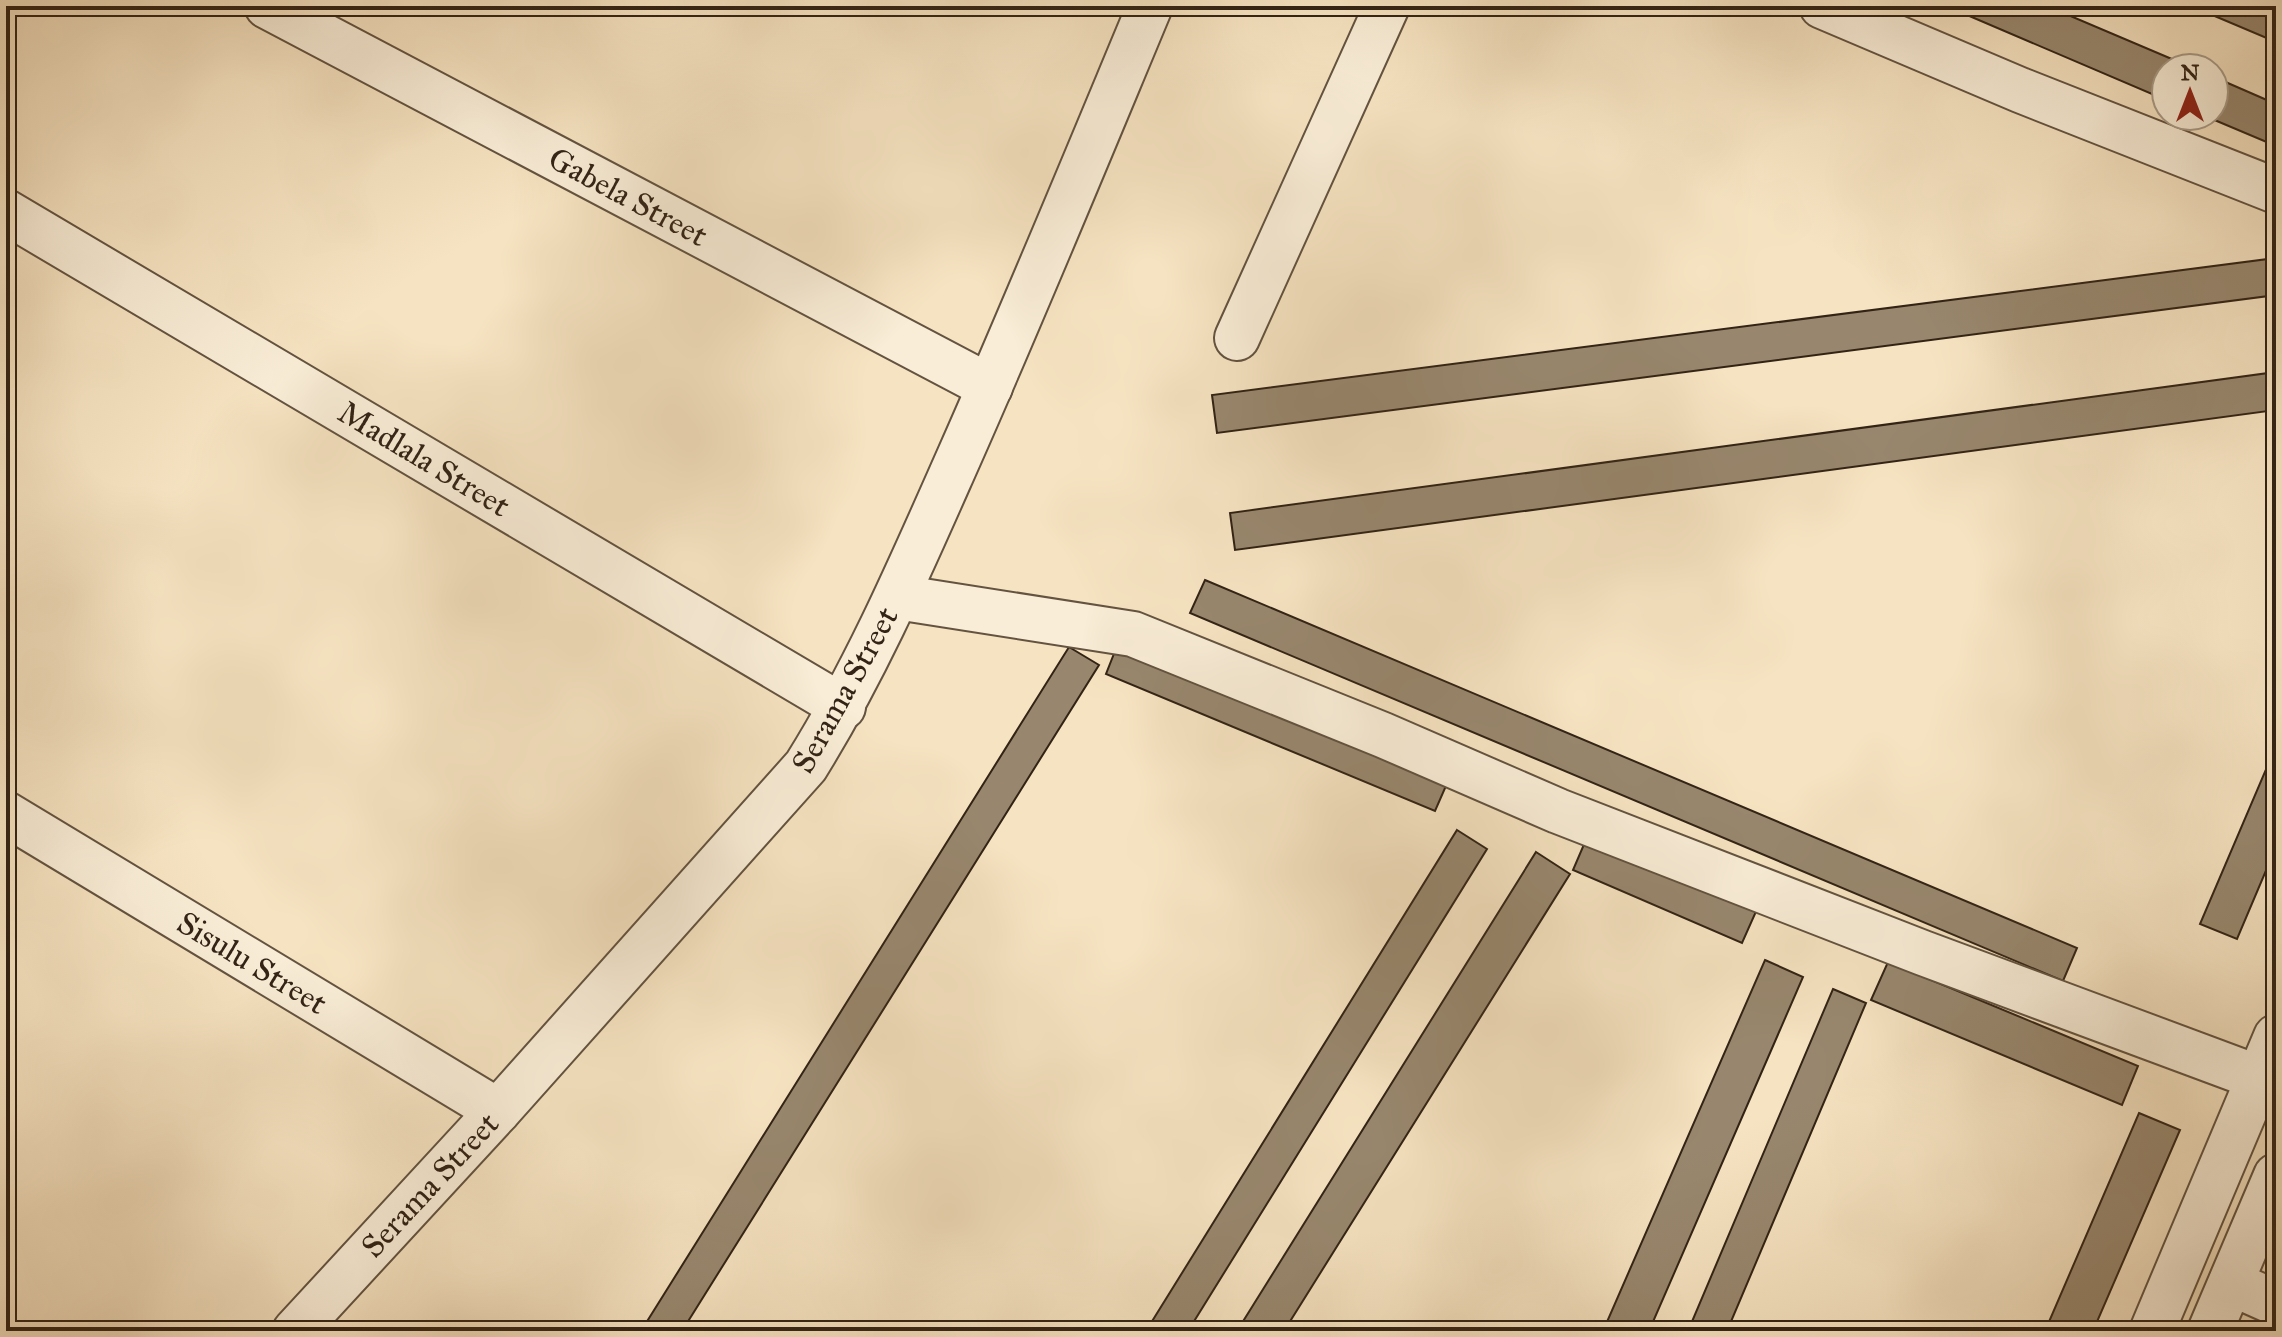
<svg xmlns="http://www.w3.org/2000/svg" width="2282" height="1337" viewBox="0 0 2282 1337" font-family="'IM FELL Great Primer',serif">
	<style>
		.building { fill: #98876e; stroke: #322315; stroke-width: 2 }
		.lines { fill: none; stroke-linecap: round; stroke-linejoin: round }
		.minor-casing { stroke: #635340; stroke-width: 48 }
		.minor { stroke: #f9edd7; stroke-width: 44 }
		.labels { text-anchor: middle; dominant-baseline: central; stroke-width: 8; stroke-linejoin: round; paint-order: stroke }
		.street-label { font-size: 32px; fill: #322315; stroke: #f9edd7 }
	</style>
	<rect width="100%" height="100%" fill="#f6e3c1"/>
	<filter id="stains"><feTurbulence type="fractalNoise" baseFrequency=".0025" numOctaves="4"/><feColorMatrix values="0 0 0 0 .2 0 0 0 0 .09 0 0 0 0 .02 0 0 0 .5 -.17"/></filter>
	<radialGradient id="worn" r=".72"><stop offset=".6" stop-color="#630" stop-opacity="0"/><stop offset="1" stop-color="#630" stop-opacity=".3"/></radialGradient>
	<g class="building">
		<path d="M 1946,6 L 2047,6 L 2193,68 L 2166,68 L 2166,100 Z"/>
		<path d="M 2191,6 L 2276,6 L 2276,42 Z"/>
		<path d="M 2214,77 L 2276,104 L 2276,146 L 2205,116 L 2214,116 Z"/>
		<path d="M 2276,258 L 2276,295 L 1217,433 L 1212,395 Z"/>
		<path d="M 2276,372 L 2276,410 L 1235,550 L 1230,513 Z"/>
		<path d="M 1205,580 L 2077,948 L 2063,981 L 1190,613 Z"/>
		<path d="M 1119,641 L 1449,779 L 1435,811 L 1106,674 Z"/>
		<path d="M 1069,647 L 1099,665 L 682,1331 L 641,1331 Z"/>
		<path d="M 2276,746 L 2276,847 L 2237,939 L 2200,924 Z"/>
		<path d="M 1457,830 L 1487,849 L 1188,1331 L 1146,1331 Z"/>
		<path d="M 1588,835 L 1758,907 L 1742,943 L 1573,870 Z"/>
		<path d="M 1536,852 L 1570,874 L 1284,1331 L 1237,1331 Z"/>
		<path d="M 1765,960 L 1803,977 L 1649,1331 L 1603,1331 Z"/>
		<path d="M 1888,962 L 2138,1066 L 2122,1105 L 1871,1000 Z"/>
		<path d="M 1833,989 L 1866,1003 L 1727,1331 L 1688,1331 Z"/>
		<path d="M 2139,1113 L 2180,1130 L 2093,1331 L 2045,1331 Z"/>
	</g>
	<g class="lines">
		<defs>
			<g id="minor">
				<path d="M 267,6 L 990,387"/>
				<path d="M 1822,6 L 2020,90 L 2276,191"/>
				<path d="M 6,212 L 843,707"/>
				<path d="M 1237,338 L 1387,6"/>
				<path d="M 897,597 L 1133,634 L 1383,735 L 1558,811 L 1923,953 L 2259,1078"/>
				<path d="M 6,814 L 498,1111"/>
				<path d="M 2231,1283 L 2276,1303"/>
				<path d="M 295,1331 L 498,1111 L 806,766 C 867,668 912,563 959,457 C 1025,308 1087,157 1150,6"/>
				<path d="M 2152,1331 L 2276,1037"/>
				<path d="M 2210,1331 L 2276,1176"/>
			</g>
		</defs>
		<use href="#minor" class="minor-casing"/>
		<use href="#minor" class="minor"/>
	</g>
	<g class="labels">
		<g class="street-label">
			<text transform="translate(628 197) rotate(28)">Gabela Street</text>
			<text transform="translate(424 459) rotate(31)">Madlala Street</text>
			<text transform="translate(845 690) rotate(-61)">Serama Street</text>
			<text transform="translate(252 963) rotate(31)">Sisulu Street</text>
			<text transform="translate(430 1185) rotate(-47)">Serama Street</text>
		</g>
	</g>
	<rect width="2282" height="1337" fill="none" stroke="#f6e3c1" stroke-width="32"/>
	<rect x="8" y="8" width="2266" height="1321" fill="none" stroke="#322315" stroke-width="4"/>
	<rect x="16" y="16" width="2250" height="1305" fill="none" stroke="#322315" stroke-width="2"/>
	<g transform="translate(2190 92)"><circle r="38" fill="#f9edd7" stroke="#a99c89" stroke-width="2"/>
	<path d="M0-6L14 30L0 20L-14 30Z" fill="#8f2418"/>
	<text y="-12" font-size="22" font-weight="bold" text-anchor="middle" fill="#322315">N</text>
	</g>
	<rect width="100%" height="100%" filter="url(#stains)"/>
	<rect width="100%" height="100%" fill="url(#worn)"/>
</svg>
